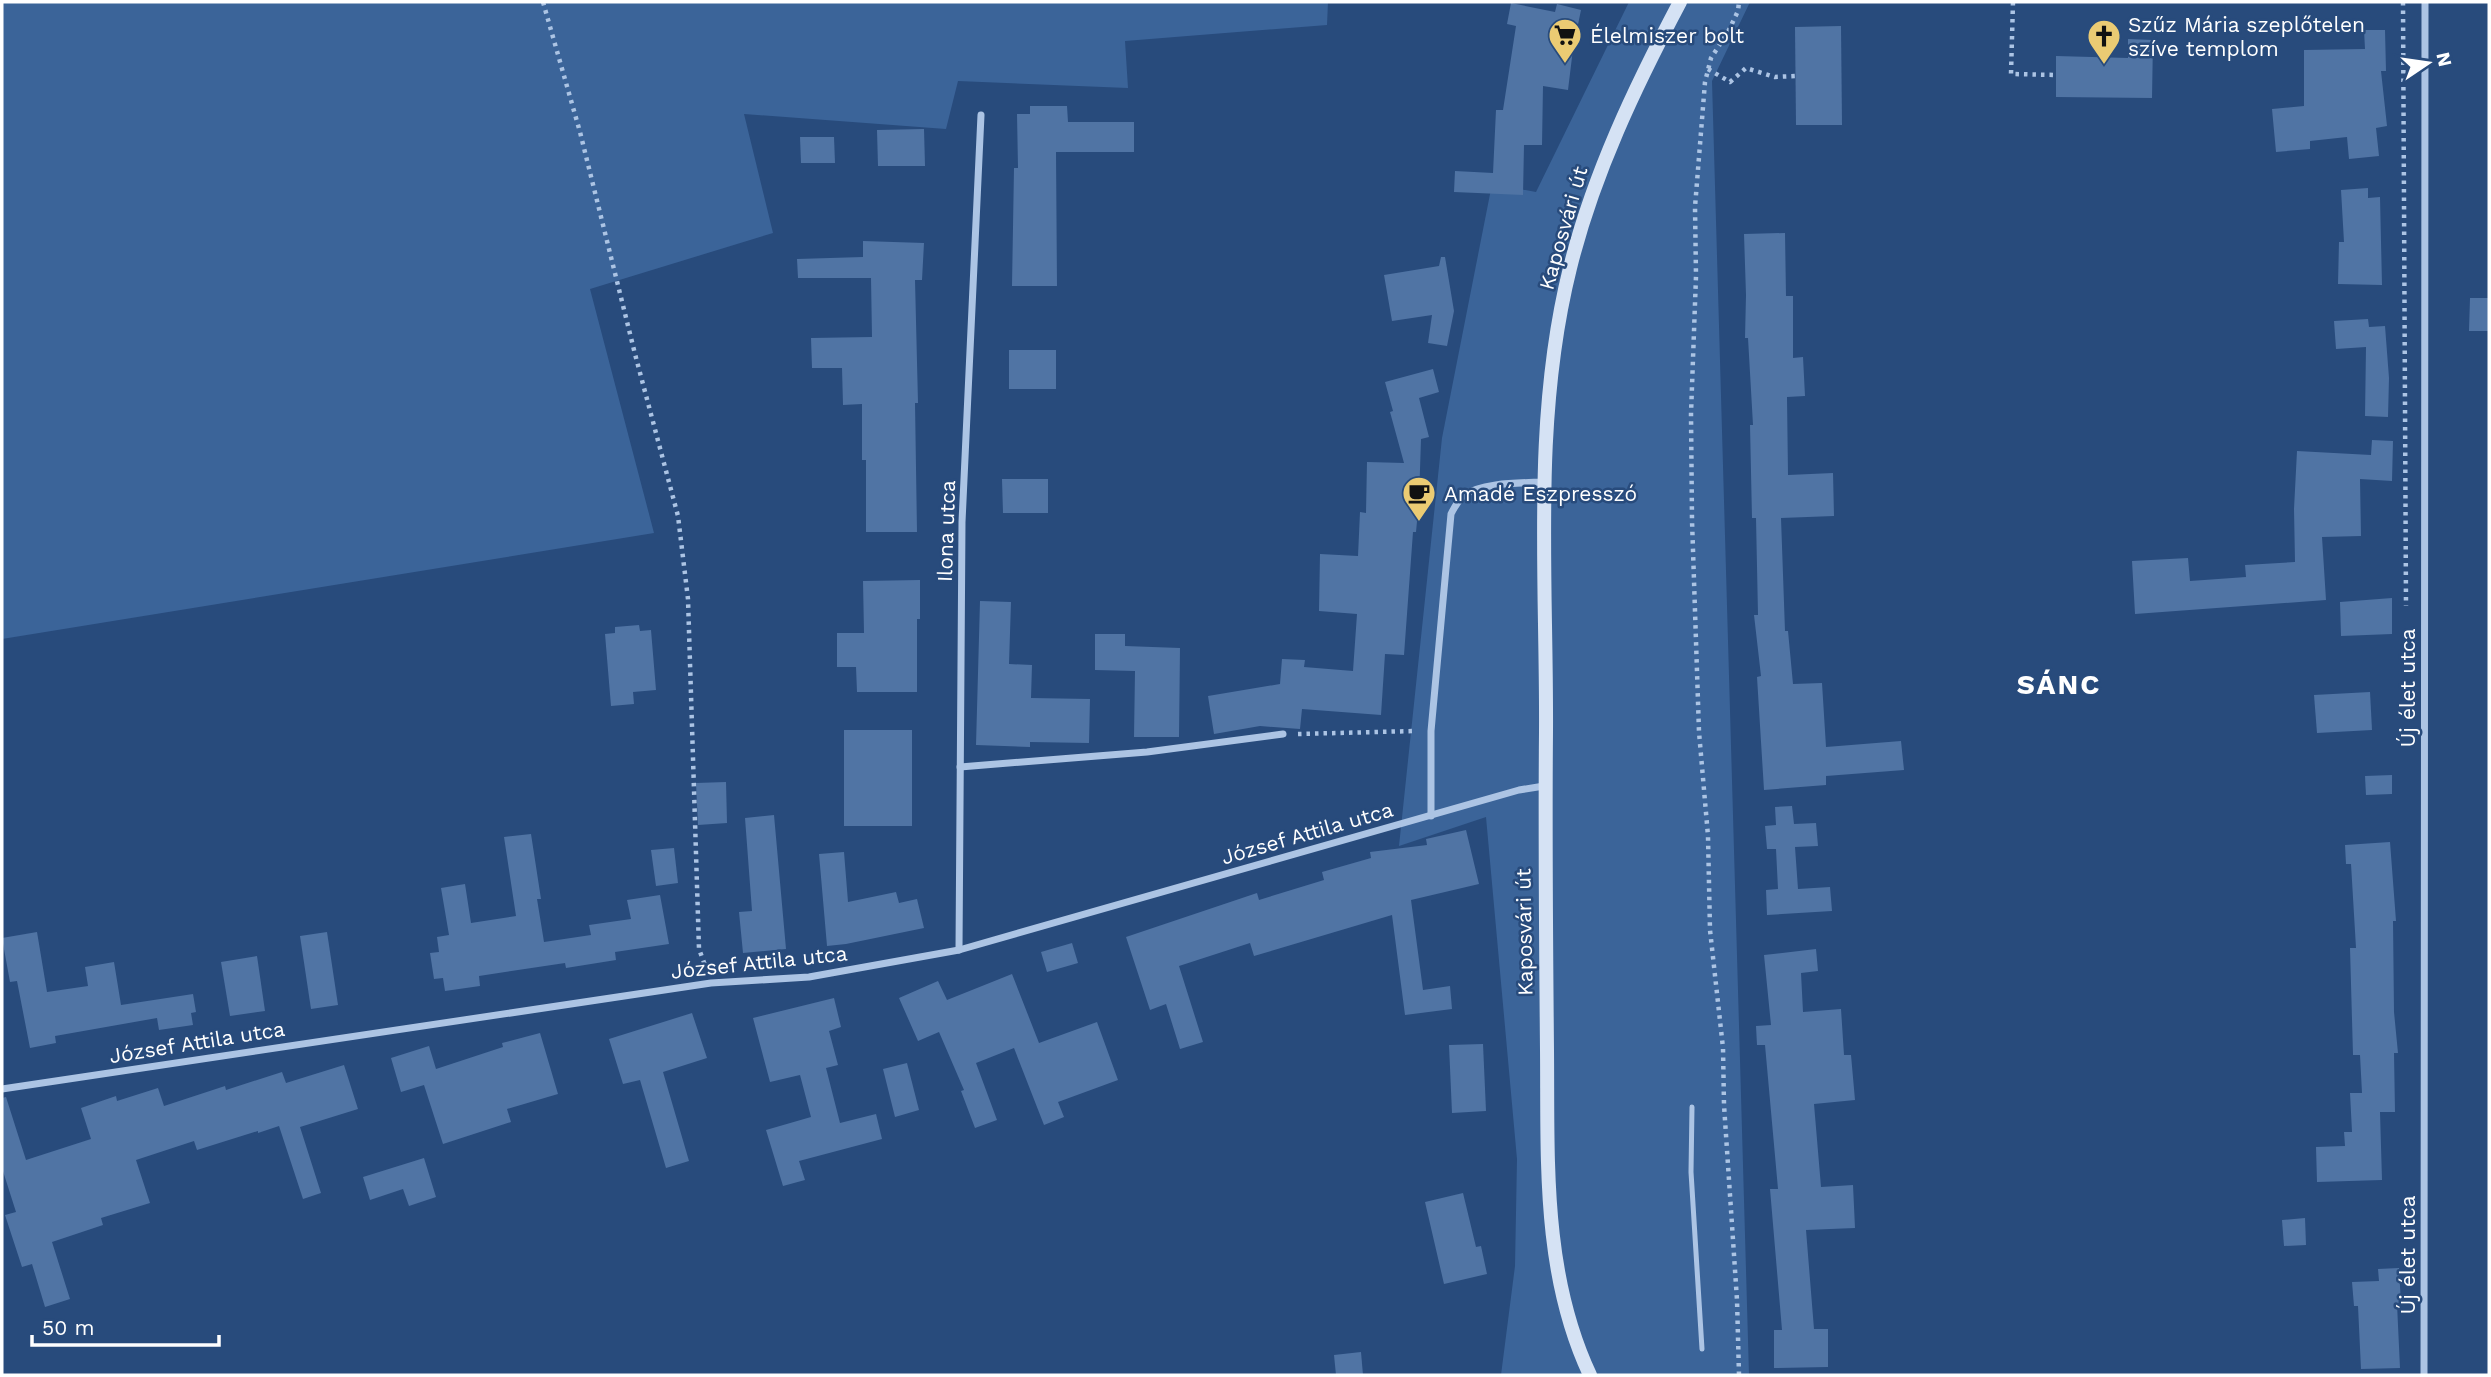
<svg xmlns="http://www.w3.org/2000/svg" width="2491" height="1377" viewBox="0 0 2491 1377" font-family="'Work Sans',sans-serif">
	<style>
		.green { fill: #3b6499 }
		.building { fill: #5074a4 }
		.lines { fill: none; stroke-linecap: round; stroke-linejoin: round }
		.path { stroke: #acc4e4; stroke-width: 4.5; stroke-dasharray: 3.5 5; stroke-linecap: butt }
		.lane { stroke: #acc4e4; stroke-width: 5 }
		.street { stroke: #acc4e4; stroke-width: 7 }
		.secondary { stroke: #d5e2f4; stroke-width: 14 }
		.labels { text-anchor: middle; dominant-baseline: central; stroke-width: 5; stroke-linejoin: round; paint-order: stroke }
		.poi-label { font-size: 21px; fill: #fff; stroke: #284b7c; text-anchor: start }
		.street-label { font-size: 21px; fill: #fff; stroke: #284b7c }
		.district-label { font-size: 28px; font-weight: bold; letter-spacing: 2px; fill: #fff; stroke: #284b7c }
	</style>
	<rect width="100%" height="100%" fill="#284b7c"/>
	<g class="green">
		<path d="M 2,2 L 1328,2 L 1327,25 L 1125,41 L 1128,88 L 958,81 L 946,129 L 744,114 L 773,233 L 590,289 L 654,533 L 2,639 Z"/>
		<path d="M 1629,2 L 1750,2 L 1712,81 L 1749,1375 L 1501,1375 L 1515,1266 L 1517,1159 L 1486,817 L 1399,846 L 1442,438 L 1492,184 L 1536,192 Z"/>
	</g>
	<g class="building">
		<path d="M 1511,3 L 1555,12 L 1557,4 L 1581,10 L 1573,49 L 1568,90 L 1543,86 L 1542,145 L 1524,145 L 1523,195 L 1454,192 L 1455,171 L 1493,173 L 1496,110 L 1503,110 L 1516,26 L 1507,24 Z"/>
		<path d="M 1841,26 L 1842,125 L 1796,125 L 1795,27 Z"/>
		<path d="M 2364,30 L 2385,30 L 2386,71 L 2381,71 L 2387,126 L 2376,128 L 2379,156 L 2349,159 L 2347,137 L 2310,141 L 2310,149 L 2276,152 L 2272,109 L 2304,106 L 2304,50 L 2365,49 Z"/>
		<path d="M 2128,39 L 2153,40 L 2152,98 L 2056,97 L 2056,56 L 2128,58 Z"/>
		<path d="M 1030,106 L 1067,106 L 1068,122 L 1134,122 L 1134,152 L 1056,152 L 1057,286 L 1012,286 L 1014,168 L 1018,168 L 1017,114 L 1030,114 Z"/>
		<path d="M 924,129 L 925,166 L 878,166 L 877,130 Z"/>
		<path d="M 800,137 L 834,137 L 835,163 L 801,163 Z"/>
		<path d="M 2368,188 L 2368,198 L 2380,197 L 2382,285 L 2338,284 L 2339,242 L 2344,242 L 2341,190 Z"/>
		<path d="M 1785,233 L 1786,296 L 1793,296 L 1793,358 L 1803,357 L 1805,396 L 1787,397 L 1788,475 L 1833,473 L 1834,516 L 1781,518 L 1785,631 L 1788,631 L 1793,684 L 1822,683 L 1826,747 L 1901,741 L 1904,770 L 1826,776 L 1826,785 L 1764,790 L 1757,677 L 1761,676 L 1754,615 L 1758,615 L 1756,518 L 1752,518 L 1750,425 L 1753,425 L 1748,338 L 1745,338 L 1746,295 L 1744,234 Z"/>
		<path d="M 863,241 L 924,243 L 922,280 L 915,280 L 918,403 L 915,403 L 917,532 L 866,532 L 866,460 L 862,460 L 862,404 L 843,405 L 842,368 L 812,368 L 811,338 L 872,337 L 871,278 L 798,278 L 797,259 L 863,257 Z"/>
		<path d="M 1441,257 L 1445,257 L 1454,311 L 1447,346 L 1428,343 L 1432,315 L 1392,321 L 1384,275 L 1439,266 Z"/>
		<path d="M 2470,298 L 2489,298 L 2489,331 L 2469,331 Z"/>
		<path d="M 2368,319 L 2369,327 L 2385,326 L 2389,378 L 2388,417 L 2365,416 L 2366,347 L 2336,349 L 2334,321 Z"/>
		<rect x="1009" y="350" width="47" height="39"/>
		<path d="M 1433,369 L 1439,392 L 1419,398 L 1429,437 L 1421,439 L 1419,500 L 1416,532 L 1413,532 L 1404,655 L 1385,654 L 1381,715 L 1302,709 L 1300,729 L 1260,726 L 1214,734 L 1208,696 L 1280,684 L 1282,659 L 1305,660 L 1304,667 L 1353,671 L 1357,614 L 1319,611 L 1320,554 L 1358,556 L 1360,512 L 1366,513 L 1367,462 L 1404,463 L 1390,412 L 1393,411 L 1385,382 Z"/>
		<path d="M 2372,440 L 2393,441 L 2392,481 L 2360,479 L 2361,536 L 2322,537 L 2326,600 L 2135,614 L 2132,561 L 2188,558 L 2190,581 L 2246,577 L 2245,565 L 2295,562 L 2294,509 L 2297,451 L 2371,455 Z"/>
		<path d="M 1002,479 L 1048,479 L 1048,513 L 1003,513 Z"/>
		<path d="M 920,580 L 920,619 L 917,619 L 917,692 L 857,692 L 856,667 L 837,667 L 837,633 L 864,633 L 863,581 Z"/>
		<path d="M 2392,598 L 2392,634 L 2341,636 L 2340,602 Z"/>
		<path d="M 980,601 L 1011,602 L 1009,664 L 1032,665 L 1031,698 L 1090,699 L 1089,743 L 1030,742 L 1030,747 L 976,745 Z"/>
		<path d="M 639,625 L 640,631 L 651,630 L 656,690 L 633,692 L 634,704 L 611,706 L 605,634 L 615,633 L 615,627 Z"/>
		<path d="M 1095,634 L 1125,634 L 1125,646 L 1180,648 L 1179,737 L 1134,737 L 1135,671 L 1095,670 Z"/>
		<path d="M 2370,692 L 2372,730 L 2317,733 L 2314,695 Z"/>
		<rect x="844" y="730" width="68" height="96"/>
		<path d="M 2392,775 L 2392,794 L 2366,795 L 2365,776 Z"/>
		<path d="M 726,782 L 727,823 L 698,825 L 696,783 Z"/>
		<path d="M 1792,806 L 1794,824 L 1816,823 L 1818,846 L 1795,847 L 1798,889 L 1830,887 L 1832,911 L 1767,915 L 1766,890 L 1778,889 L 1776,849 L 1767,849 L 1765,826 L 1776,825 L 1775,807 Z"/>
		<path d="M 774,815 L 786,949 L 743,953 L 739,912 L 752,911 L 745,818 Z"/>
		<path d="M 1466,830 L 1479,884 L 1411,900 L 1423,990 L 1450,986 L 1452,1009 L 1405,1015 L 1392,915 L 1254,956 L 1250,943 L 1179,966 L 1203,1042 L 1180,1049 L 1166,1004 L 1150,1010 L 1126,937 L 1257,893 L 1259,900 L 1324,880 L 1322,872 L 1371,858 L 1370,852 L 1427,845 L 1426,839 Z"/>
		<path d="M 531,834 L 541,899 L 537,899 L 544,942 L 591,935 L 589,925 L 631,919 L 627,900 L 660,895 L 669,944 L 615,952 L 616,960 L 566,968 L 565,963 L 479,976 L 480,986 L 445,991 L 443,978 L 434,979 L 430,953 L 439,952 L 437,937 L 449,935 L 441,888 L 465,884 L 471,923 L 516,916 L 504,837 Z"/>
		<path d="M 2390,842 L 2396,921 L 2393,921 L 2394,1012 L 2398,1053 L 2394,1053 L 2395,1112 L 2380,1112 L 2382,1180 L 2317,1182 L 2316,1147 L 2345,1146 L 2344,1132 L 2352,1132 L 2350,1093 L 2362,1093 L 2360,1055 L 2353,1055 L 2350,948 L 2356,948 L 2351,864 L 2346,864 L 2345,845 Z"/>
		<path d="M 674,848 L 678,883 L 656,886 L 651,850 Z"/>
		<path d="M 844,852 L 848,902 L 896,892 L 899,903 L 917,899 L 924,928 L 846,944 L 827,946 L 819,854 Z"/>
		<path d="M 37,932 L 47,992 L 88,986 L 85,967 L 114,962 L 121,1005 L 193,994 L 196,1012 L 191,1013 L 193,1025 L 159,1030 L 157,1018 L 55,1036 L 56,1043 L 30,1048 L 17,981 L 10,982 L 2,938 Z"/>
		<path d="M 327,932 L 338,1005 L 311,1009 L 300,936 Z"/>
		<path d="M 1072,943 L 1078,963 L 1047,972 L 1041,952 Z"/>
		<path d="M 1816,949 L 1818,971 L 1801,973 L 1803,1012 L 1841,1009 L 1844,1055 L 1851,1055 L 1855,1100 L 1814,1104 L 1821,1187 L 1853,1185 L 1855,1228 L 1806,1230 L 1814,1329 L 1828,1329 L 1828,1367 L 1774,1368 L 1774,1330 L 1782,1330 L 1770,1189 L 1778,1189 L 1765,1045 L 1757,1045 L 1756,1026 L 1771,1025 L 1764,955 Z"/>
		<path d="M 257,956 L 265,1011 L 230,1016 L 221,962 Z"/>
		<path d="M 1012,974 L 1039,1043 L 1097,1022 L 1118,1080 L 1058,1102 L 1064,1117 L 1044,1125 L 1014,1048 L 976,1063 L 997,1120 L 975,1128 L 961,1091 L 964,1090 L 939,1032 L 918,1041 L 899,998 L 938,981 L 947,1000 Z"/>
		<path d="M 834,998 L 841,1027 L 829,1031 L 838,1065 L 826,1068 L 840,1123 L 876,1114 L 882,1139 L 799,1161 L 805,1180 L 783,1186 L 766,1130 L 811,1117 L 800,1075 L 770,1082 L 753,1018 Z"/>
		<path d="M 692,1013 L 707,1058 L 663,1072 L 689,1161 L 666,1168 L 640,1080 L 623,1084 L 609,1039 Z"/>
		<path d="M 540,1033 L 558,1094 L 507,1109 L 511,1122 L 443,1144 L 424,1085 L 401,1092 L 391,1058 L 429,1046 L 436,1069 L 503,1047 L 502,1043 Z"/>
		<path d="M 1483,1044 L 1486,1111 L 1452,1113 L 1449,1045 Z"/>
		<path d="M 907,1063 L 919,1110 L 895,1117 L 883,1069 Z"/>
		<path d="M 344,1065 L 358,1109 L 300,1127 L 321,1193 L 303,1199 L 279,1126 L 258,1133 L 258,1131 L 197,1150 L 194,1141 L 136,1160 L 150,1203 L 101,1218 L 103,1225 L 52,1242 L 70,1299 L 45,1307 L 32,1264 L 22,1267 L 5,1215 L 16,1212 L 2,1168 L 2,1098 L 6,1097 L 26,1160 L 91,1139 L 81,1108 L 116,1096 L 117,1101 L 158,1088 L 164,1106 L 225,1086 L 226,1090 L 282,1072 L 286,1083 Z"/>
		<path d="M 424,1158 L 436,1197 L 409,1206 L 403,1189 L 370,1200 L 363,1177 Z"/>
		<path d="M 1463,1193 L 1476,1247 L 1481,1246 L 1487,1274 L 1444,1284 L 1425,1202 Z"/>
		<path d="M 2305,1218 L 2306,1245 L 2284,1246 L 2282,1220 Z"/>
		<path d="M 2399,1268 L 2401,1304 L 2397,1304 L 2400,1368 L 2361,1369 L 2358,1306 L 2354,1306 L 2352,1282 L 2379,1281 L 2378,1269 Z"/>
		<path d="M 1361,1352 L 1363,1375 L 1336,1375 L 1334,1355 Z"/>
	</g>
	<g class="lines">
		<g class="path">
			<path d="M 543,2 L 580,132 L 635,354 L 678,516 L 688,599 L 699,949 L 706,968"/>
			<path d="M 2013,2 L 2011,74 L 2056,75"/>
			<path d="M 2403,2 L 2406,606"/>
			<path d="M 1708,69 L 1730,82 L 1746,68 L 1775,77 L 1795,76"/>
			<path d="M 1298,734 L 1416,731"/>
			<path d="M 1739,1375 L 1737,1300 L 1724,1105 L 1723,1048 L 1710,930 L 1708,836 L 1699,732 L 1692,520 L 1691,414 L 1696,276 L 1695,207 L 1705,82 L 1711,58 L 1728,32 L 1738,11 L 1739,2"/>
		</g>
		<path class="lane" d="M 1692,1107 L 1691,1172 L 1702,1349"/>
		<g class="street">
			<path d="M 960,767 L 1147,752 L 1283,734"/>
			<path d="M 1431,816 L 1431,731 L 1451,514 C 1454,508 1458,501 1463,496 C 1481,482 1523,483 1544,482"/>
			<path d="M 959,950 L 962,522 L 981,115"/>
			<path d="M 2,1089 L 711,983 L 809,977 L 959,950 L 1519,790 L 1544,786"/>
			<path d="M 2424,1375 L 2425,2"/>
		</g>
		<path class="secondary" d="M 1590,1375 C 1542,1273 1548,1160 1547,1050 C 1546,944 1545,838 1546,732 C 1547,577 1532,420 1570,268 C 1593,175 1635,87 1680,2"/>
	</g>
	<defs>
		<symbol id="supermarket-pin" viewBox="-11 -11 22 30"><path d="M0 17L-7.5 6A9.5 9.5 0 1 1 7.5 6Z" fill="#ebcb73" stroke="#284b7c"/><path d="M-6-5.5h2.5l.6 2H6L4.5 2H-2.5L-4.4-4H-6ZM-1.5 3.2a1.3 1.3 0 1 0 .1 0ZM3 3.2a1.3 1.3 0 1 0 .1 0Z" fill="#111"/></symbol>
		<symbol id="church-pin" viewBox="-11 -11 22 30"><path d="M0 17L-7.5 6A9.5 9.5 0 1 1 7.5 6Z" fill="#ebcb73" stroke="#284b7c"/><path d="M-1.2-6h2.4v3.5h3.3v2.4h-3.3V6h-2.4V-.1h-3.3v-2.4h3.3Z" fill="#111"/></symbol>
		<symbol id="cafe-pin" viewBox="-11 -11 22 30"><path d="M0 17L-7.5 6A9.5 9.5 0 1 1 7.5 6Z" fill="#ebcb73" stroke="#284b7c"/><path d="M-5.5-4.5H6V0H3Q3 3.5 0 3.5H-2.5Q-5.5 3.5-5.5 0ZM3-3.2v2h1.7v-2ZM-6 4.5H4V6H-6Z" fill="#111"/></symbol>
	</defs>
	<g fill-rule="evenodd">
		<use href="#supermarket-pin" x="1546" y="16" width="38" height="52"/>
		<use href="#church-pin" x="2085" y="17" width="38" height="52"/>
		<use href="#cafe-pin" x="1400" y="474" width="38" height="52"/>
	</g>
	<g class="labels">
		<g class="poi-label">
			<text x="2128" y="24">Szűz Mária szeplőtelen<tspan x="2128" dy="24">szíve templom</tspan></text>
			<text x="1590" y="35">Élelmiszer bolt</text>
			<text x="1444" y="493">Amadé Eszpresszó</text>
		</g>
		<g class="street-label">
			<text transform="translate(1563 228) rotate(-74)">Kaposvári út</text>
			<text transform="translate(946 531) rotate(-88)">Ilona utca</text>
			<text transform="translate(2407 688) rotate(-90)">Új élet utca</text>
			<text transform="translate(1307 833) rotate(-16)">József Attila utca</text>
			<text transform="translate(1524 932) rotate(-91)">Kaposvári út</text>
			<text transform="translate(759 962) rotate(-6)">József Attila utca</text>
			<text transform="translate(197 1042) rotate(-9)">József Attila utca</text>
			<text transform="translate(2407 1255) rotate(-90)">Új élet utca</text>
		</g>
		<g class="district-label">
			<text x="2059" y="684">SÁNC</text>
		</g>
	</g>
	<rect width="2491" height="1377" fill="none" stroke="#ffffff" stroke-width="7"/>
	<g transform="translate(2428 63) rotate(77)" stroke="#284b7c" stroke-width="5" paint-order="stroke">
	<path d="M0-5L12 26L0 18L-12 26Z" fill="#ffffff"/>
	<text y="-10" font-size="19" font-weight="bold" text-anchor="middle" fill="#ffffff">N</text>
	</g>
	<path d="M32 1335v10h187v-10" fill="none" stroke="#ffffff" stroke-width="3.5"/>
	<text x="42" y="1335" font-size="21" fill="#ffffff" stroke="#284b7c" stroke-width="5" paint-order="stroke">50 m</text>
</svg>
